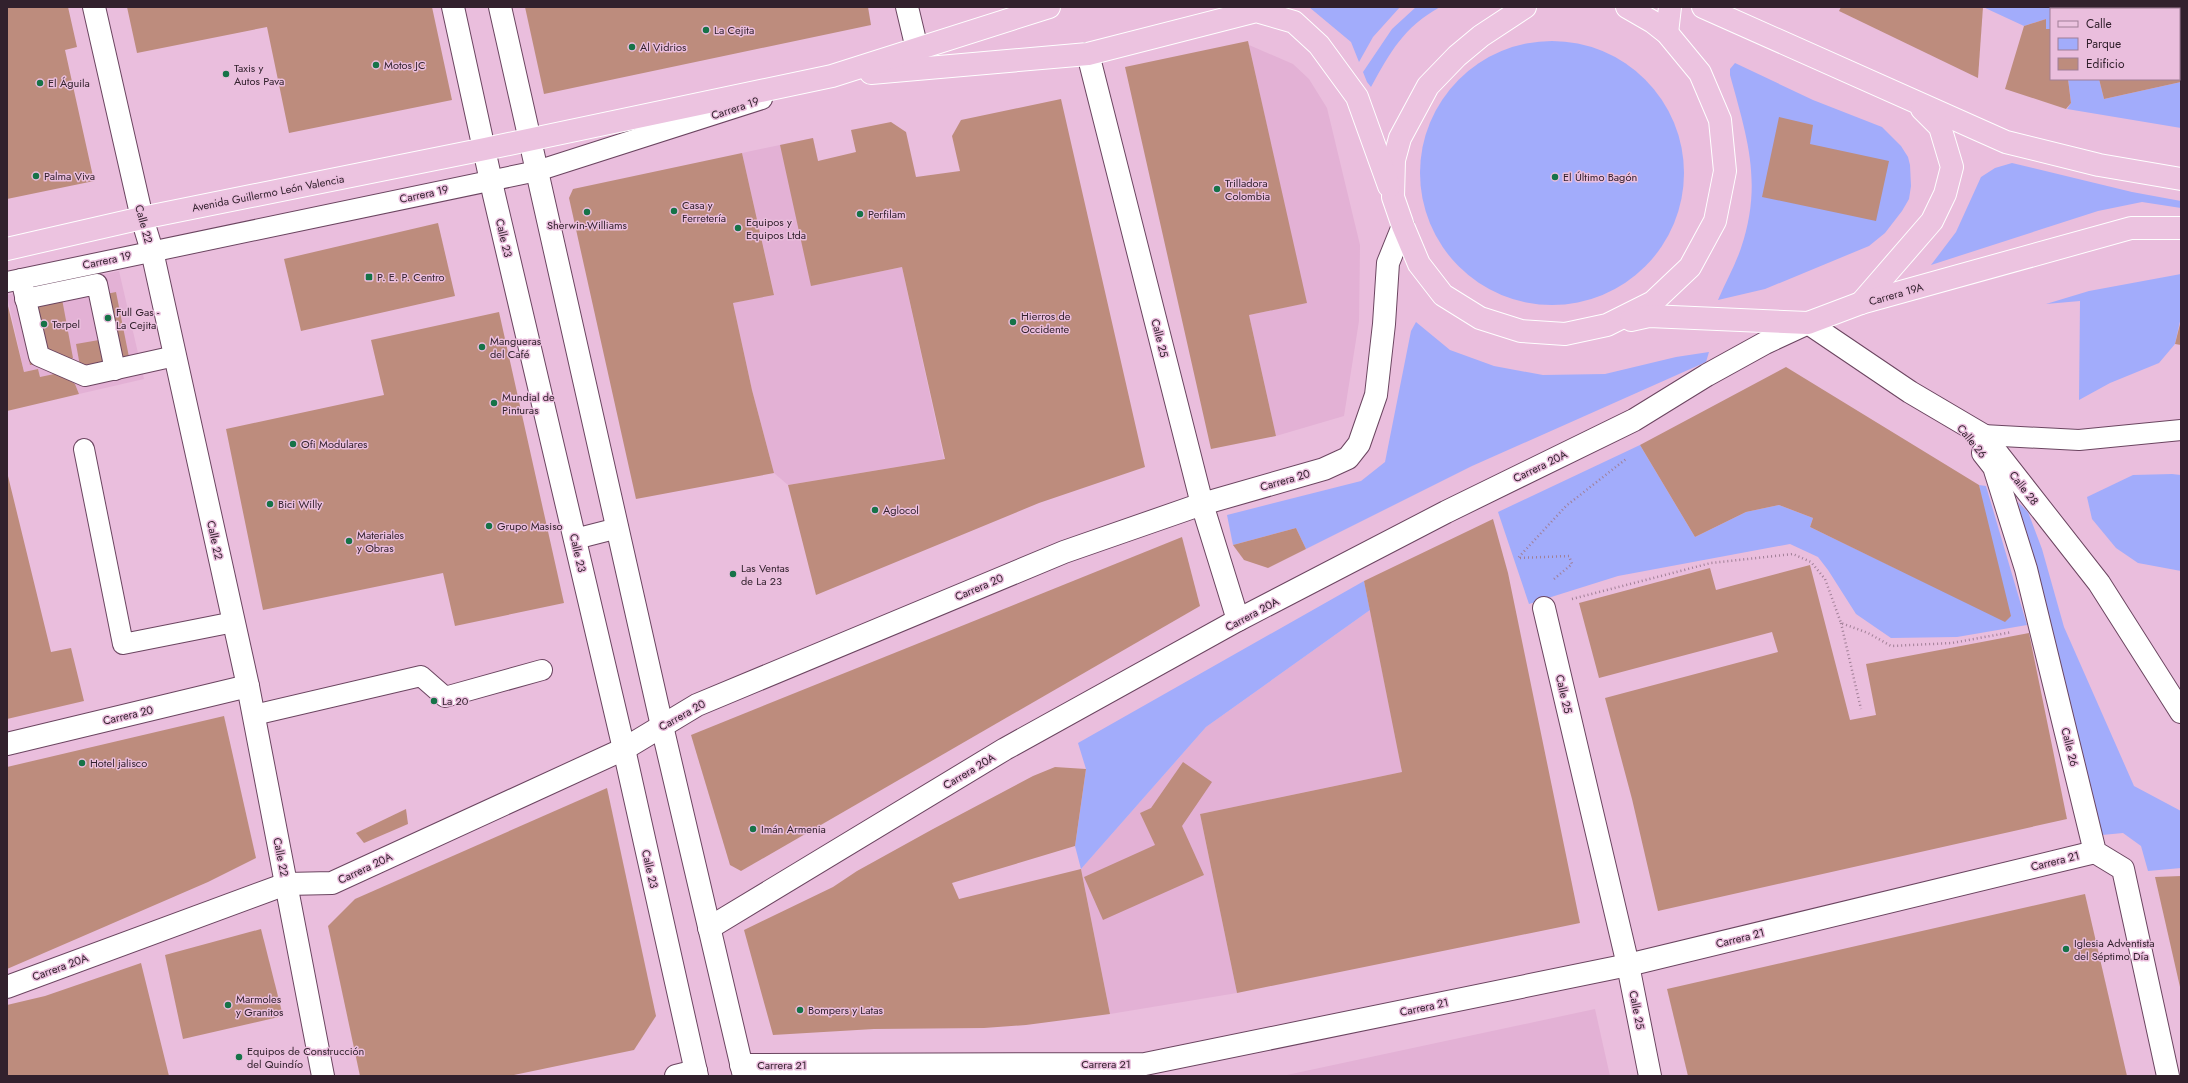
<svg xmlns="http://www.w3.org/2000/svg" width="2188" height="1083" viewBox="0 0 2188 1083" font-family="Jost,sans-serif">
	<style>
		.built { fill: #e3b1d5 }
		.green { fill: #a2acfb }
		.building { fill: #bd8c7d }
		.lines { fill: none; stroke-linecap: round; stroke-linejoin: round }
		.lane-casing { stroke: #6b4560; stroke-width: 22 }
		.street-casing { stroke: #6b4560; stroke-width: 24 }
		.secondary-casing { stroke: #6b4560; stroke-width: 24 }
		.primary-casing { stroke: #fff; stroke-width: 24 }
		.path { stroke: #a07f96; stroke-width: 2.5; stroke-dasharray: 1 3; stroke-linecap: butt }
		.lane { stroke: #fff; stroke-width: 20 }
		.street { stroke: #fff; stroke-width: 22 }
		.secondary { stroke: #fff; stroke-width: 22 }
		.primary { stroke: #ecc3e0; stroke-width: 22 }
		.poi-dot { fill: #167348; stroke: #eabedd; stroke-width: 1.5 }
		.labels { text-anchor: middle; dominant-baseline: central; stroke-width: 3; stroke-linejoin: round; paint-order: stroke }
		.poi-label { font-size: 11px; fill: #32212d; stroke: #eabedd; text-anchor: start }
		.street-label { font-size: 11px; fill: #32212d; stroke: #eabedd }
	</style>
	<rect width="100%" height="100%" fill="#eabedd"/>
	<g class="built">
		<path d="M 1249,45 L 1293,64 L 1309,79 L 1327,108 L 1360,245 L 1359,321 L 1344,416 L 1276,436 L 1249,315 L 1306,303 Z"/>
		<path d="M 813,138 L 844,279 L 902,267 L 944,459 L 788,485 L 774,473 L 752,390 L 733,303 L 774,294 L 742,153 Z"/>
		<path d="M 119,271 L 144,379 L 79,394 L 75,384 L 40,377 L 38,369 L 24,372 L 7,295 Z"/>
		<path d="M 1370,610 L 1402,772 L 1200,814 L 1237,993 L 1110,1014 L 1081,869 L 1206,727 Z"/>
		<path d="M 1595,1009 L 1610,1076 L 1282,1076 Z"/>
	</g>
	<g class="green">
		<path d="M 1309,7 L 1400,7 L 1373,37 L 1359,62 L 1351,42 Z"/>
		<path d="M 1416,7 L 1440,7 C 1403,28 1391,51 1371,87 L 1367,82 L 1363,72 L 1392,29 Z"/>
		<path d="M 1983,7 L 2083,7 L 2084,9 L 2051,9 L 2051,29 L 2046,29 L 2046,19 L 2024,26 Z"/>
		<circle cx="1552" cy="173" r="132"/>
		<path d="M 1735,63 L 1813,100 L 1882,127 L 1901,146 L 1908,157 L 1910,165 L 1911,186 L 1909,199 L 1902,211 L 1885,233 L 1869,246 L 1765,289 L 1718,300 C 1725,283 1735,266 1741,248 C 1763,183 1747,137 1730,75 L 1730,69 Z"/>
		<path d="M 2068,79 L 2099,79 L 2104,99 L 2181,82 L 2181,128 L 2067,109 L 2071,103 Z"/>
		<path d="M 2012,163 L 2132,192 L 2181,201 L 2181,208 L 2142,202 L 2098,211 L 1931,265 L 1956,232 L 1981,177 L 1995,168 Z"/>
		<path d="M 2181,274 L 2181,317 L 2175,344 L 2159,363 L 2110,383 L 2079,400 L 2080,301 L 2046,304 L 2089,291 Z"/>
		<path d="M 1416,322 L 1450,350 L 1494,366 L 1543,375 L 1605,374 L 1676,357 L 1709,352 L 1706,362 L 1472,466 L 1306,549 L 1296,528 L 1233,545 L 1227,515 L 1361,481 L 1385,462 L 1411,331 Z"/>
		<path d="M 1640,445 L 1695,537 L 1746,512 L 1779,505 L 1813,518 L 1810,527 L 2005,621 L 1979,485 L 1986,486 L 2027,625 L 1957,637 L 1891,638 L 1856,614 L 1828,570 L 1818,557 L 1790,544 L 1618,576 L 1529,604 L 1498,512 Z"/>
		<path d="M 2172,474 L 2181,475 L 2181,571 L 2138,563 L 2116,548 L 2092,519 L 2087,497 L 2133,475 Z"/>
		<path d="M 2018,502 L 2028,512 L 2042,549 L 2064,627 L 2134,786 L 2181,811 L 2181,868 L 2148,871 L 2141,846 L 2123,833 L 2102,835 Z"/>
		<path d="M 1364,581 L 1370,610 L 1206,727 L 1081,869 L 1075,846 L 1086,769 L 1078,743 Z"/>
	</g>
	<g class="building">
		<path d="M 7,7 L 68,7 L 77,47 L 65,50 L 94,181 L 7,199 Z"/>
		<path d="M 127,7 L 432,7 L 452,100 L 289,133 L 267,27 L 137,53 Z"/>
		<path d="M 525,7 L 868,7 L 871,25 L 544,94 Z"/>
		<path d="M 1841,7 L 1983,7 L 1978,78 L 1839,11 Z"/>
		<path d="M 2083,7 L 2181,7 L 2181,82 L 2104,99 L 2099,79 L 2179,79 L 2179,9 L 2084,9 Z"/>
		<path d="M 2046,19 L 2046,29 L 2051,29 L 2051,79 L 2068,79 L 2071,103 L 2066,109 L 2005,89 L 2024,26 Z"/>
		<path d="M 1248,41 L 1307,303 L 1249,315 L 1276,436 L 1211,449 L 1125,67 Z"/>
		<path d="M 1061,99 L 1145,467 L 1039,503 L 816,595 L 788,485 L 945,459 L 902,267 L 811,286 L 780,145 L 813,138 L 818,161 L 856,152 L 851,130 L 891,122 L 906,132 L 916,177 L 960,171 L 952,136 L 961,120 Z"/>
		<path d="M 1779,117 L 1813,125 L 1810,144 L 1889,161 L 1876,221 L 1762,197 Z"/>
		<path d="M 742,153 L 774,295 L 733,303 L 752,390 L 774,473 L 636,499 L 569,198 L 573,189 Z"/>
		<path d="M 438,223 L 455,296 L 301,331 L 284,259 Z"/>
		<path d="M 116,292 L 129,357 L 80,366 L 76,344 L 99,340 L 91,297 Z"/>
		<path d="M 62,299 L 73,358 L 30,365 L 19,307 Z"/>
		<path d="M 7,302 L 24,372 L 38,369 L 40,377 L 59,373 L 75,384 L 79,394 L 7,411 Z"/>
		<path d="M 499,312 L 564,603 L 455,626 L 443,573 L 263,610 L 226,429 L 384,395 L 371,340 Z"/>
		<path d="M 2181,320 L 2181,345 L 2175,344 Z"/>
		<path d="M 1786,367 L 1979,485 L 2011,616 L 2005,622 L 1810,527 L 1813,518 L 1779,505 L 1746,512 L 1695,537 L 1640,445 Z"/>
		<path d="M 7,472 L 51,652 L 71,648 L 84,701 L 7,719 Z"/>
		<path d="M 1493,519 L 1508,573 L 1580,923 L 1237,993 L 1200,814 L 1402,772 L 1364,581 Z"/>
		<path d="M 1296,528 L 1306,549 L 1268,568 L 1244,560 L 1233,545 Z"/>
		<path d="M 1182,537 L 1200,606 L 741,871 L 730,865 L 691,735 Z"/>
		<path d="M 1810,565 L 1850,720 L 1876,715 L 1866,664 L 2029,633 L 2067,819 L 1658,911 L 1632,799 L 1605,698 L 1778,652 L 1772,632 L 1599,678 L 1579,603 L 1710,568 L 1716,590 Z"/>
		<path d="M 224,716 L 256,858 L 208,882 L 7,969 L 7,767 Z"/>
		<path d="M 1183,762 L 1212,782 L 1182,826 L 1204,875 L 1103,920 L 1084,877 L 1155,845 L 1140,813 L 1151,808 Z"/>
		<path d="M 1055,767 L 1086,769 L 1075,846 L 952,883 L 959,899 L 1081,869 L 1110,1014 L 1026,1025 L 984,1028 L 874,1029 L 773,1035 L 744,930 L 833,887 L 857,871 L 933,829 L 1033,776 Z"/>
		<path d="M 607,788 L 656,1016 L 634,1050 L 509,1076 L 360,1076 L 328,926 L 355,899 Z"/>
		<path d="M 406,809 L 408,824 L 364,843 L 356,833 Z"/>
		<path d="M 2181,876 L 2181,987 L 2180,987 L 2155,877 Z"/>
		<path d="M 2085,894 L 2127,1076 L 1688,1076 L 1667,989 Z"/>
		<path d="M 261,929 L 283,1016 L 183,1039 L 165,955 Z"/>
		<path d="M 141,963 L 169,1076 L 7,1076 L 7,1005 L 45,996 Z"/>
	</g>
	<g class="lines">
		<defs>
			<g id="lane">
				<path d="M 21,279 L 39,356 L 85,376 L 175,356"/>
				<path d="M 7,282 L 537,171 L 762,99"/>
				<path d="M 25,299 L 97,284 L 115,370"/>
				<path d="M 1983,435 L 2079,440 L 2181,430"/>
				<path d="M 84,449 L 123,644 L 234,622"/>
				<path d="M 575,539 L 618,528"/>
				<path d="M 254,715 L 421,676 L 445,697 L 542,670"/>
			</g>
			<g id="street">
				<path d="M 94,7 L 142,218 L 152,251 L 248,686 L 323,1076"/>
				<path d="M 907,7 L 917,49"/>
				<path d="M 1088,54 L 1202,504 L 1238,620"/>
				<path d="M 1983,453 L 1994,467 L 2026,569 L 2095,852 L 2123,869 L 2168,1076"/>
				<path d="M 1544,608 L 1628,965 L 1650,1076"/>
				<path d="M 7,744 L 248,686"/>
				<path d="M 709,928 L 1005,749 L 1238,620 L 1446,512 L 1634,420 L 1707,375 L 1765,343 L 1808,323 L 1910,392 L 1983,435 L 2099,583 L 2181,712"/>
				<path d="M 7,987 L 286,884 L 332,883 L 624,749 L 697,705 L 1064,552 L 1202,504 L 1324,469 L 1348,458 L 1359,444 L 1376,395 L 1384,324 L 1388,263 L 1403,226"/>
				<path d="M 741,1065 L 1145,1064 L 1628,965 L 2095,852"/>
			</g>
			<g id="secondary">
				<path d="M 453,7 L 494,195 L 624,749 L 697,1076"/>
				<path d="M 500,7 L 662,726 L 744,1076"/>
				<path d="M 676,1076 L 696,1071"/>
			</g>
			<g id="primary">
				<path d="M 1525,7 L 1481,36 L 1457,56 L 1428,86 L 1400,138 L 1394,160 L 1393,197 L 1403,226 L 1419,264 L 1443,295 L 1480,318 L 1521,331 L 1565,334 L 1607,325 L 1653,302 L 1690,267 L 1715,221 L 1725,171 L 1720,120 L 1700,73 L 1667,33 L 1653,22 L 1627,7"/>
				<path d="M 1703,7 L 2006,142 L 2099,165 L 2181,179"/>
				<path d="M 1667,33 L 1670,7"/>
				<path d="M 871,73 L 1088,54 L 1256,11 L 1294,22 L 1319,45 L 1357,97 L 1389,186"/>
				<path d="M 7,249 L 142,218 L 485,149 L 832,76 L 1049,7"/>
				<path d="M 1861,303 L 1932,221 L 1945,194 L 1952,167 L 1940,127 L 1922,109"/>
				<path d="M 1631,320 L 1649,316 L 1808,323 L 1861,303 L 2131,228 L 2181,228"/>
			</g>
		</defs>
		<use href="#lane" class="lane-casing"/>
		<use href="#street" class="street-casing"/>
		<use href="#secondary" class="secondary-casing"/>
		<use href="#primary" class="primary-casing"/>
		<g class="path">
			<path d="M 1554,579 L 1572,564 L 1569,556 L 1518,558 L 1566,506 L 1626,459"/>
			<path d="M 1572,599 L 1711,563 L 1793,554 L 1811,562 L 1825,579 L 1841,623 L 1868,633 L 1891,646 L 1952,643 L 2012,632"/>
			<path d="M 1841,623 L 1861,709"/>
		</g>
		<use href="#lane" class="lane"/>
		<use href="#street" class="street"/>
		<use href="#secondary" class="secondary"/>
		<use href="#primary" class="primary"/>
	</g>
	<g class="poi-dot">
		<circle cx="706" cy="30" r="4"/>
		<circle cx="632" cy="47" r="4"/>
		<circle cx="376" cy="65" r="4"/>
		<circle cx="226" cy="74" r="4"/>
		<circle cx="40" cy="83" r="4"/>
		<circle cx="36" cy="176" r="4"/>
		<circle cx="1555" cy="177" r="4"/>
		<circle cx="1217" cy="189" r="4"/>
		<circle cx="674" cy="211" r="4"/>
		<circle cx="587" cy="212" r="4"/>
		<circle cx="860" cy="214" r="4"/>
		<circle cx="738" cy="228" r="4"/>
		<rect x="365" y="273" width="8" height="8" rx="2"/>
		<circle cx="108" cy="318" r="4"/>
		<circle cx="1013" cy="322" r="4"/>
		<circle cx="44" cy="324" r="4"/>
		<circle cx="482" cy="347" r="4"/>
		<circle cx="494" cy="403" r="4"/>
		<circle cx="293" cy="444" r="4"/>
		<circle cx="270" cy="504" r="4"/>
		<circle cx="875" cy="510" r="4"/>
		<circle cx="489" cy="526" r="4"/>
		<circle cx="349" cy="541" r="4"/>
		<circle cx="733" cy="574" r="4"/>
		<circle cx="434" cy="701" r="4"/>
		<circle cx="82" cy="763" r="4"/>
		<circle cx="753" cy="829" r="4"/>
		<circle cx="2066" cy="949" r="4"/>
		<circle cx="228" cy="1005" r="4"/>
		<circle cx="800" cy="1010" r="4"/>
		<circle cx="239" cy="1057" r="4"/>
	</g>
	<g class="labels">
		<g class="poi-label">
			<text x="714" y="30">La Cejita</text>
			<text x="640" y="47">Al Vidrios</text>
			<text x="384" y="65">Motos JC</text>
			<text x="234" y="68">Taxis y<tspan x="234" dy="13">Autos Pava</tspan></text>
			<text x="48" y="83">El Águila</text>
			<text x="44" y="176">Palma Viva</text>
			<text x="1563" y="177">El Último Bagón</text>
			<text x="1225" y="183">Trilladora<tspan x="1225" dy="13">Colombia</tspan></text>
			<text x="682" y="205">Casa y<tspan x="682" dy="13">Ferretería</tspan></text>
			<text x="868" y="214">Perfilam</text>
			<text x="746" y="222">Equipos y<tspan x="746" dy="13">Equipos Ltda</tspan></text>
			<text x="587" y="225" text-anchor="middle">Sherwin-Williams</text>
			<text x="377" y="277">P. E. P. Centro</text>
			<text x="116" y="312">Full Gas -<tspan x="116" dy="13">La Cejita</tspan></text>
			<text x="1021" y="316">Hierros de<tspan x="1021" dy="13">Occidente</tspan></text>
			<text x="52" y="324">Terpel</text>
			<text x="490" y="341">Mangueras<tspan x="490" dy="13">del Café</tspan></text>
			<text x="502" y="397">Mundial de<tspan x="502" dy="13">Pinturas</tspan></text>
			<text x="301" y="444">Ofi Modulares</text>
			<text x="278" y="504">Bici Willy</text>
			<text x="883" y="510">Aglocol</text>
			<text x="497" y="526">Grupo Masiso</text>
			<text x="357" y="535">Materiales<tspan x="357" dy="13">y Obras</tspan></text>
			<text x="741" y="568">Las Ventas<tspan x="741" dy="13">de La 23</tspan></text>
			<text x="442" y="701">La 20</text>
			<text x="90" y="763">Hotel jalisco</text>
			<text x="761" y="829">Imán Armenia</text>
			<text x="2074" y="943">Iglesia Adventista<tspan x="2074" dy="13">del Séptimo Día</tspan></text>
			<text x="236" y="999">Marmoles<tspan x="236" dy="13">y Granitos</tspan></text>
			<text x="808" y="1010">Bompers y Latas</text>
			<text x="247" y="1051">Equipos de Construcción<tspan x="247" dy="13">del Quindío</tspan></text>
		</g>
		<g class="street-label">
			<text transform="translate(735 108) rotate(-18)">Carrera 19</text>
			<text transform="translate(268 193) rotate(-11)">Avenida Guillermo León Valencia</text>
			<text transform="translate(424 194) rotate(-12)">Carrera 19</text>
			<text transform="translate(144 224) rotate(75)">Calle 22</text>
			<text transform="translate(504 238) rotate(77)">Calle 23</text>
			<text transform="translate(107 260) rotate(-12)">Carrera 19</text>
			<text transform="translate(1896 294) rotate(-16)">Carrera 19A</text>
			<text transform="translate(1160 338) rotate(76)">Calle 25</text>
			<text transform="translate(1972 441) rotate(51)">Calle 26</text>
			<text transform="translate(1540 466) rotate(-26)">Carrera 20A</text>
			<text transform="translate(1285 480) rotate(-16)">Carrera 20</text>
			<text transform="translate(2024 488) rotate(52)">Calle 28</text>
			<text transform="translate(215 540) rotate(78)">Calle 22</text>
			<text transform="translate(578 553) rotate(77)">Calle 23</text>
			<text transform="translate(979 587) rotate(-23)">Carrera 20</text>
			<text transform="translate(1252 614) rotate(-28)">Carrera 20A</text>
			<text transform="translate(1564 694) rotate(77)">Calle 25</text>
			<text transform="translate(128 715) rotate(-13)">Carrera 20</text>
			<text transform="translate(682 715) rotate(-29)">Carrera 20</text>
			<text transform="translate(2070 747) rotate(76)">Calle 26</text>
			<text transform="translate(969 771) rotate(-31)">Carrera 20A</text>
			<text transform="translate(281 857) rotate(79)">Calle 22</text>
			<text transform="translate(2055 861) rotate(-14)">Carrera 21</text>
			<text transform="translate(365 868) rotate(-25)">Carrera 20A</text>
			<text transform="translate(650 869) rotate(77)">Calle 23</text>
			<text transform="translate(1740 938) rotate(-14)">Carrera 21</text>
			<text transform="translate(60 967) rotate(-20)">Carrera 20A</text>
			<text transform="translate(1424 1007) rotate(-12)">Carrera 21</text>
			<text transform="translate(1637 1010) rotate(79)">Calle 25</text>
			<text x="1106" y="1064">Carrera 21</text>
			<text x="782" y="1065">Carrera 21</text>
		</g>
	</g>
	<rect width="2188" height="1083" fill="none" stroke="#32212d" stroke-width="16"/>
	<rect x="2050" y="8" width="130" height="72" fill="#eabedd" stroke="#a07f97"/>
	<rect x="2058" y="21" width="20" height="6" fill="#ecc3e0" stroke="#a07f97"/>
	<text x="2086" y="28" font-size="12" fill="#32212d">Calle</text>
	<rect x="2058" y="38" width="20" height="12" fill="#a2acfb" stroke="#a07f97"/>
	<text x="2086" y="48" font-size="12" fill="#32212d">Parque</text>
	<rect x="2058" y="58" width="20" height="12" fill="#bd8c7d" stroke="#a07f97"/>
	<text x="2086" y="68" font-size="12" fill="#32212d">Edificio</text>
</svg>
